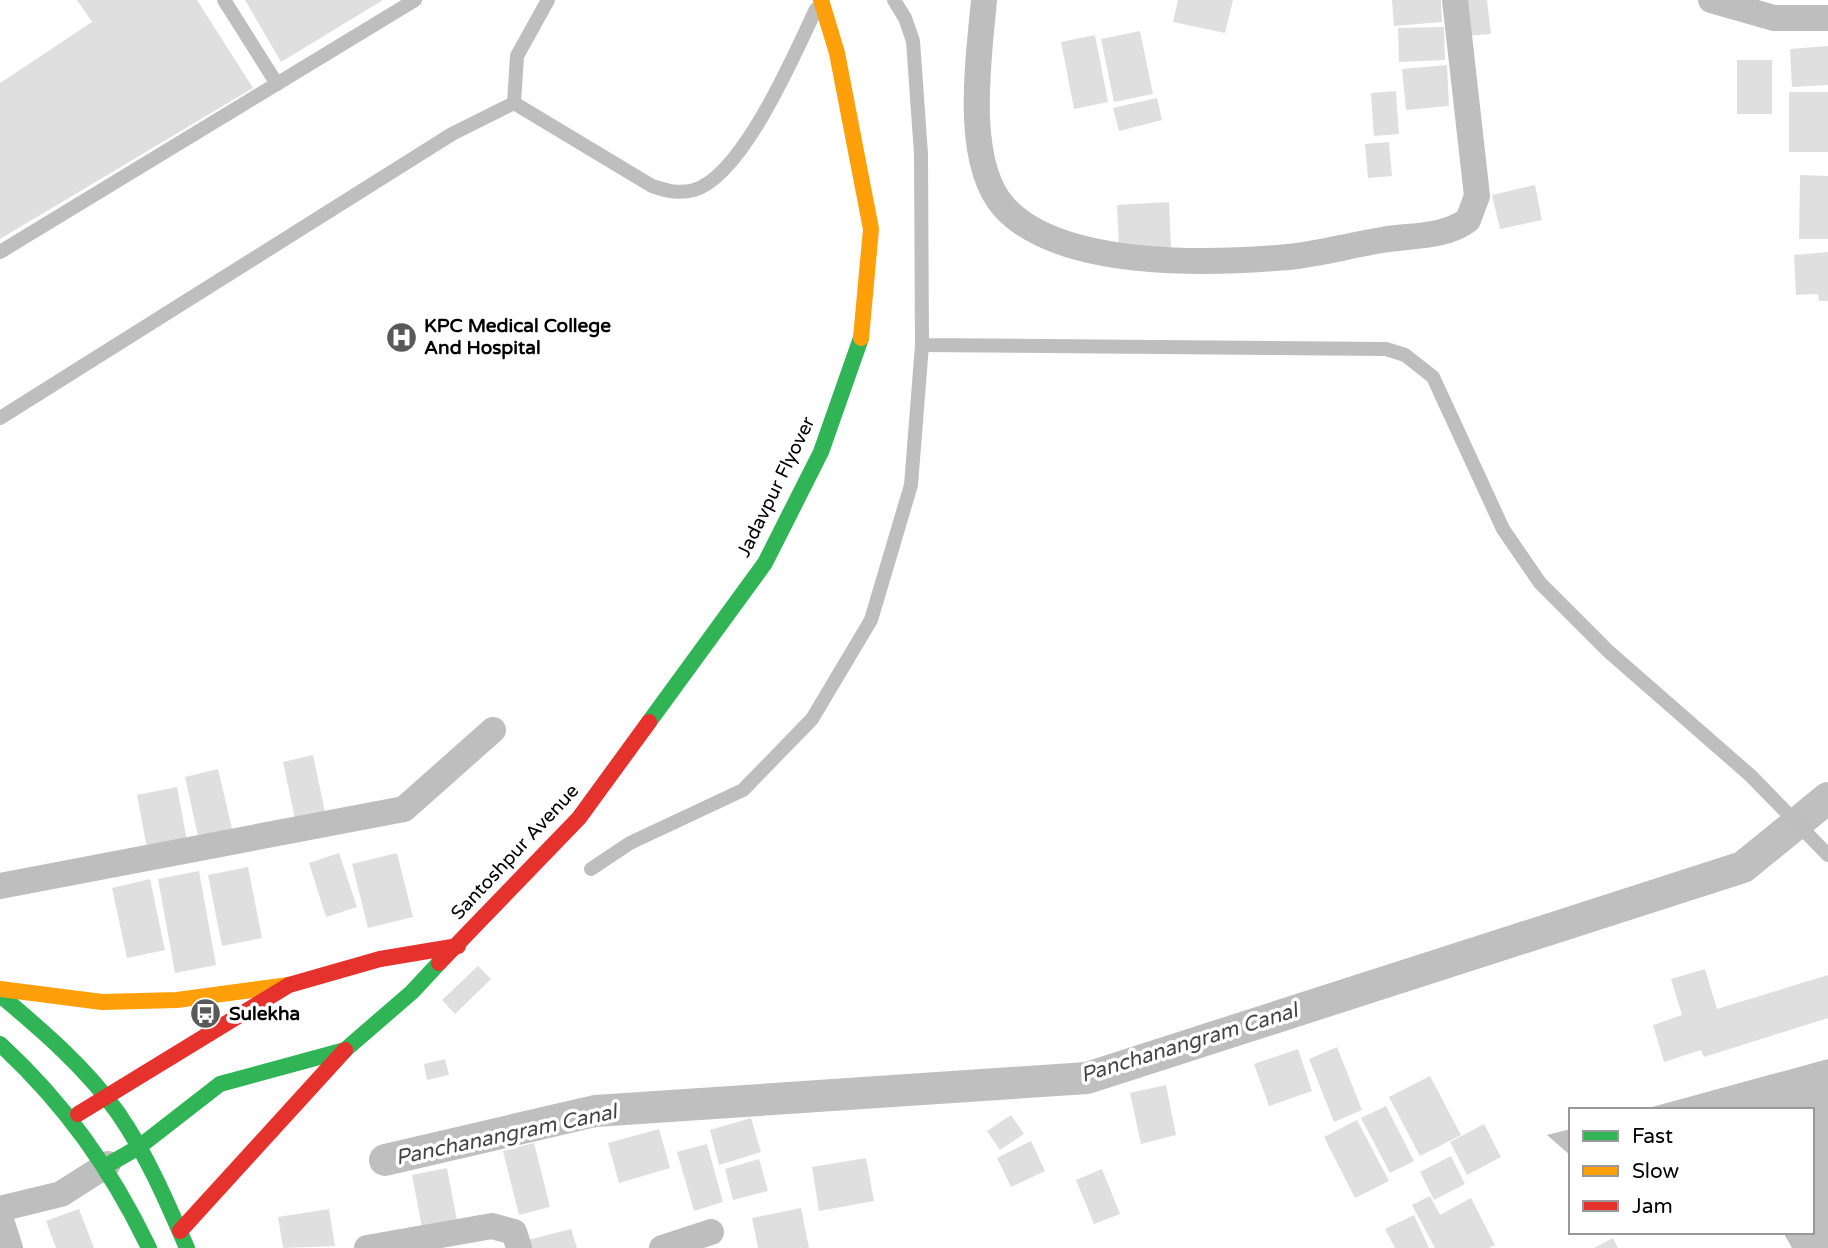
<svg xmlns="http://www.w3.org/2000/svg" width="1828" height="1248" viewBox="0 0 1828 1248" font-family="'Varela Round',sans-serif">
	<style>
		.water { fill: #bfbfbf }
		.lines { fill: none; stroke-linecap: round; stroke-linejoin: round }
		.canal { stroke: #bfbfbf; stroke-width: 32 }
		.building { fill: #dfdfdf }
		.lane { stroke: #bebebe; stroke-width: 14 }
		.street { stroke: #bebebe; stroke-width: 26 }
		.fast { stroke: #30b455; stroke-width: 16 }
		.slow { stroke: #ff9f0a; stroke-width: 16 }
		.jam { stroke: #e5322d; stroke-width: 16 }
		.labels { text-anchor: middle; dominant-baseline: central; stroke-width: 7; stroke-linejoin: round; paint-order: stroke }
		.poi-label { font-size: 19px; font-weight: bold; fill: #000; stroke: #fff; text-anchor: start }
		.street-label { font-size: 19px; fill: #000; stroke: #fff }
		.water-label { font-size: 21px; font-style: italic; fill: #444; stroke: #fff }
	</style>
	<rect width="100%" height="100%" fill="#fff"/>
	<g class="water">
		<path d="M 1828,1059 L 1828,1248 L 1792,1248 L 1783,1232 L 1812,1232 L 1812,1110 L 1641,1110 Z"/>
		<path d="M 1571,1129 L 1571,1156 L 1547,1135 Z"/>
	</g>
	<g class="lines">
		<path class="canal" d="M 385,1160 L 595,1111 L 1087,1078 L 1743,867 L 1828,798"/>
	</g>
	<g class="building">
		<path d="M 77,0 L 197,0 L 253,88 L 0,239 L 0,83 L 92,22 Z"/>
		<path d="M 245,0 L 383,0 L 281,62 Z"/>
		<path d="M 1178,0 L 1233,0 L 1225,33 L 1173,22 Z"/>
		<path d="M 1392,0 L 1441,0 L 1442,22 L 1394,26 Z"/>
		<path d="M 1460,0 L 1487,0 L 1491,34 L 1464,36 Z"/>
		<path d="M 1444,27 L 1445,60 L 1399,62 L 1398,28 Z"/>
		<path d="M 1140,31 L 1153,94 L 1114,102 L 1101,39 Z"/>
		<path d="M 1095,35 L 1108,102 L 1074,109 L 1061,42 Z"/>
		<path d="M 1828,46 L 1828,85 L 1792,87 L 1790,49 Z"/>
		<rect x="1737" y="60" width="35" height="54"/>
		<path d="M 1447,65 L 1449,106 L 1406,110 L 1402,69 Z"/>
		<path d="M 1396,91 L 1399,134 L 1374,136 L 1371,93 Z"/>
		<rect x="1789" y="92" width="39" height="60"/>
		<path d="M 1157,98 L 1162,120 L 1119,131 L 1113,108 Z"/>
		<path d="M 1389,142 L 1392,176 L 1368,178 L 1365,144 Z"/>
		<path d="M 1800,175 L 1828,176 L 1828,239 L 1799,239 Z"/>
		<path d="M 1535,185 L 1542,220 L 1500,229 L 1492,195 Z"/>
		<path d="M 1169,202 L 1171,247 L 1119,250 L 1117,205 Z"/>
		<path d="M 1828,252 L 1828,301 L 1819,301 L 1818,294 L 1796,295 L 1794,255 Z"/>
		<path d="M 313,755 L 325,812 L 295,819 L 283,762 Z"/>
		<path d="M 218,769 L 234,837 L 200,845 L 185,777 Z"/>
		<path d="M 177,787 L 188,846 L 148,853 L 137,795 Z"/>
		<path d="M 339,853 L 357,907 L 326,917 L 309,863 Z"/>
		<path d="M 397,853 L 413,917 L 368,928 L 352,864 Z"/>
		<path d="M 248,867 L 262,938 L 222,946 L 208,875 Z"/>
		<path d="M 199,871 L 216,965 L 175,973 L 158,879 Z"/>
		<path d="M 150,879 L 165,950 L 127,958 L 112,888 Z"/>
		<path d="M 478,966 L 491,979 L 455,1014 L 442,1000 Z"/>
		<path d="M 1705,969 L 1717,1009 L 1828,975 L 1828,1018 L 1704,1057 L 1701,1050 L 1664,1062 L 1653,1025 L 1682,1015 L 1671,979 Z"/>
		<path d="M 1337,1047 L 1362,1110 L 1334,1122 L 1309,1059 Z"/>
		<path d="M 1298,1049 L 1312,1091 L 1269,1106 L 1254,1064 Z"/>
		<path d="M 445,1059 L 449,1075 L 427,1080 L 424,1064 Z"/>
		<path d="M 1430,1076 L 1461,1135 L 1420,1156 L 1389,1097 Z"/>
		<path d="M 1166,1085 L 1176,1135 L 1141,1144 L 1130,1093 Z"/>
		<path d="M 1386,1106 L 1414,1161 L 1390,1173 L 1361,1118 Z"/>
		<path d="M 1011,1115 L 1024,1134 L 1000,1150 L 987,1131 Z"/>
		<path d="M 751,1118 L 761,1152 L 719,1165 L 710,1130 Z"/>
		<path d="M 1357,1120 L 1389,1181 L 1355,1198 L 1324,1137 Z"/>
		<path d="M 1484,1124 L 1501,1157 L 1467,1175 L 1450,1142 Z"/>
		<path d="M 659,1129 L 670,1168 L 619,1183 L 608,1143 Z"/>
		<path d="M 1031,1141 L 1045,1171 L 1011,1187 L 997,1158 Z"/>
		<path d="M 534,1143 L 550,1207 L 519,1215 L 503,1151 Z"/>
		<path d="M 707,1144 L 723,1202 L 694,1211 L 677,1152 Z"/>
		<path d="M 1451,1156 L 1465,1184 L 1434,1200 L 1420,1172 Z"/>
		<path d="M 866,1158 L 874,1201 L 819,1211 L 812,1167 Z"/>
		<path d="M 759,1159 L 768,1191 L 733,1200 L 725,1169 Z"/>
		<path d="M 447,1168 L 458,1226 L 423,1233 L 412,1175 Z"/>
		<path d="M 1102,1169 L 1120,1214 L 1094,1224 L 1076,1180 Z"/>
		<path d="M 1430,1196 L 1440,1215 L 1471,1198 L 1495,1245 L 1489,1248 L 1435,1248 L 1412,1205 Z"/>
		<path d="M 801,1208 L 809,1248 L 758,1248 L 752,1218 Z"/>
		<path d="M 79,1209 L 94,1248 L 56,1248 L 46,1221 Z"/>
		<path d="M 329,1209 L 335,1246 L 283,1248 L 278,1217 Z"/>
		<path d="M 1414,1215 L 1429,1248 L 1395,1248 L 1385,1229 Z"/>
		<path d="M 571,1229 L 577,1248 L 526,1248 L 524,1241 Z"/>
		<path d="M 1613,1238 L 1618,1248 L 1594,1248 Z"/>
	</g>
	<g class="lines">
		<g class="lane">
			<path d="M 224,0 L 277,84"/>
			<path d="M 548,0 L 517,56 L 514,103 L 652,186 C 667,191 679,194 694,190 C 743,176 795,53 816,9"/>
			<path d="M 894,0 L 905,18 L 913,41 L 921,154 L 922,345 L 1386,349 L 1405,355 L 1433,377 L 1503,529 L 1540,583 L 1608,651 L 1751,776 L 1828,855"/>
			<path d="M 0,252 L 415,0"/>
			<path d="M 0,418 L 452,134 L 514,103"/>
			<path d="M 591,869 L 630,843 L 743,790 L 812,719 L 871,620 L 911,485 L 922,345"/>
		</g>
		<g class="street">
			<path d="M 984,0 C 979,57 963,161 1004,207 C 1060,269 1210,264 1288,257 C 1319,254 1351,245 1382,240 C 1411,235 1444,238 1468,220 L 1477,196 L 1455,0"/>
			<path d="M 1711,0 L 1774,18 L 1828,18"/>
			<path d="M 0,886 L 404,809 L 493,730"/>
			<path d="M 0,1209 L 61,1194 L 108,1164"/>
			<path d="M 0,1217 L 10,1248"/>
			<path d="M 367,1248 L 492,1226 L 514,1232 L 519,1248"/>
			<path d="M 662,1248 L 711,1232"/>
		</g>
		<g class="fast">
			<path d="M 649,722 L 765,563 L 821,452 L 861,338"/>
			<path d="M 0,995 C 43,1031 86,1068 118,1113 C 147,1155 167,1202 187,1248"/>
			<path d="M 0,1044 C 65,1104 111,1169 149,1248"/>
			<path d="M 111,1163 L 139,1147 L 220,1084 L 345,1050 L 412,992 L 439,963"/>
		</g>
		<g class="slow">
			<path d="M 821,0 L 837,53 L 871,229 L 861,338"/>
			<path d="M 0,989 L 102,1002 L 177,1000 L 289,985"/>
		</g>
		<g class="jam">
			<path d="M 439,963 L 579,818 L 649,722"/>
			<path d="M 78,1114 L 289,985 L 380,959 L 458,946"/>
			<path d="M 180,1231 L 345,1050"/>
		</g>
	</g>
	<defs>
		<symbol id="hospital-disc" viewBox="-11 -11 22 22"><circle r="9.5" fill="#595959" stroke="#fff"/><path d="M-5-5h3v3.5h4V-5h3V5h-3V1.5h-4V5h-3Z" fill="#fff"/></symbol>
		<symbol id="bus-disc" viewBox="-11 -11 22 22"><circle r="9.5" fill="#595959" stroke="#fff"/><path d="M-5-6H5V4H4V6H2V4H-2V6H-4V4H-5ZM-3.5-4V0h7V-4ZM-3.5 1.2v1.5H-2V1.2ZM2 1.2v1.5H3.5V1.2Z" fill="#fff"/></symbol>
	</defs>
	<g fill-rule="evenodd">
		<use href="#hospital-disc" x="384" y="320" width="35" height="35"/>
		<use href="#bus-disc" x="188" y="996" width="35" height="35"/>
	</g>
	<g class="labels">
		<g class="poi-label">
			<text x="424" y="326">KPC Medical College<tspan x="424" dy="22">And Hospital</tspan></text>
			<text x="229" y="1014">Sulekha</text>
		</g>
		<g class="street-label">
			<text transform="translate(776 487) rotate(-64)">Jadavpur Flyover</text>
			<text transform="translate(515 852) rotate(-47)">Santoshpur Avenue</text>
		</g>
		<g class="water-label">
			<text transform="translate(1189 1043) rotate(-17)">Panchanangram Canal</text>
			<text transform="translate(506 1135) rotate(-12)">Panchanangram Canal</text>
		</g>
	</g>
	<rect x="1569" y="1108" width="245" height="126" fill="#ffffff" stroke="#999999" stroke-width="2"/>
	<rect x="1583" y="1131" width="35" height="10" fill="#30b455" stroke="#999999" stroke-width="2"/>
	<text x="1632" y="1143" font-size="21" fill="#000000">Fast</text>
	<rect x="1583" y="1166" width="35" height="10" fill="#ff9f0a" stroke="#999999" stroke-width="2"/>
	<text x="1632" y="1178" font-size="21" fill="#000000">Slow</text>
	<rect x="1583" y="1201" width="35" height="10" fill="#e5322d" stroke="#999999" stroke-width="2"/>
	<text x="1632" y="1213" font-size="21" fill="#000000">Jam</text>
</svg>
